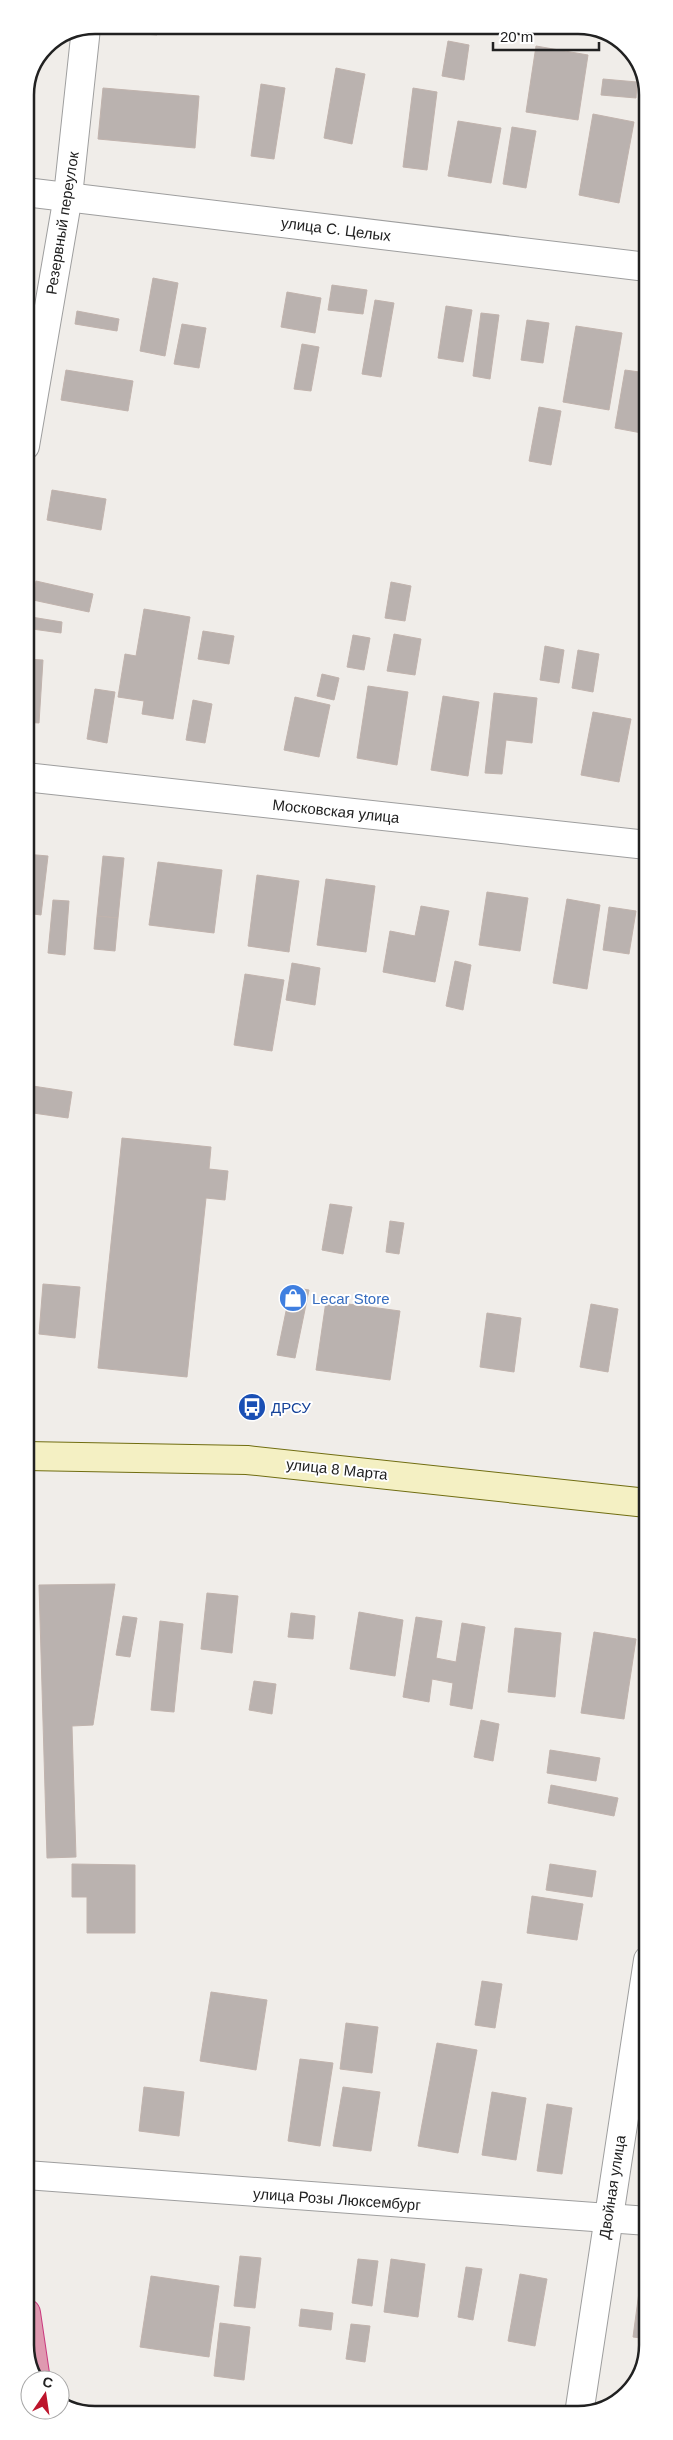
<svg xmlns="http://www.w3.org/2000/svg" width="673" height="2440" viewBox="0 0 673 2440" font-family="Arial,sans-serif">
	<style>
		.building { fill: #bab2af; stroke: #c1b3ad }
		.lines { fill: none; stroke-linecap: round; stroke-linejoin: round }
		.street-casing { stroke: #9e9e9e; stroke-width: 30 }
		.secondary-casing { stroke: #706d11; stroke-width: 30 }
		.highway-casing { stroke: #ca3a7f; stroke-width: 30 }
		.street { stroke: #fff; stroke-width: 28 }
		.secondary { stroke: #f4f0c3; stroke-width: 28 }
		.highway { stroke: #df99b0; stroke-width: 28 }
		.labels { text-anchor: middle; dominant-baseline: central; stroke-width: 4; stroke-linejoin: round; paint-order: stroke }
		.street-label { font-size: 15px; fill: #212121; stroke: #fff }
		.shop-label { font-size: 15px; fill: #366cbe; stroke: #fff; text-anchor: start }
		.transit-label { font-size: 15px; fill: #164399; stroke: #fff; text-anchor: start }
		.rim { fill: none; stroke: #212121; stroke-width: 2.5 }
	</style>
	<rect width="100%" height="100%" fill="#f0ede9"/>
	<g class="building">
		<path d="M 130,25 L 158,25 L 157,35 L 130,33 Z"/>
		<path d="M 448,41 L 469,45 L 464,80 L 442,76 Z"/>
		<path d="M 536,46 L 588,55 L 578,120 L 526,112 Z"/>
		<path d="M 336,68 L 365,74 L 352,144 L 324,138 Z"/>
		<path d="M 603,79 L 637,82 L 636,98 L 601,95 Z"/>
		<path d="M 261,84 L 285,88 L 274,159 L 251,156 Z"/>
		<path d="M 103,88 L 199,96 L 195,148 L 98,139 Z"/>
		<path d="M 413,88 L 437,92 L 427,170 L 403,167 Z"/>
		<path d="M 593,114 L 634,122 L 619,203 L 579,195 Z"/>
		<path d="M 458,121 L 501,128 L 491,183 L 448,176 Z"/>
		<path d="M 512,127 L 536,131 L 526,188 L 503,184 Z"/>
		<path d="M 153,278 L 178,283 L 165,356 L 140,351 Z"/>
		<path d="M 332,285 L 367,290 L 363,314 L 328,310 Z"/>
		<path d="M 287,292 L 321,298 L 315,333 L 281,327 Z"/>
		<path d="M 375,300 L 394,303 L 381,377 L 362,374 Z"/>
		<path d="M 446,306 L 472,310 L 463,362 L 438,358 Z"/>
		<path d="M 77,311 L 119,319 L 117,331 L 75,324 Z"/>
		<path d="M 481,313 L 499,315 L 490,379 L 473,376 Z"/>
		<path d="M 527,320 L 549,323 L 543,363 L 521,360 Z"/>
		<path d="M 182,324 L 206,328 L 199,368 L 174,364 Z"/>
		<path d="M 576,326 L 622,333 L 609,410 L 563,402 Z"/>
		<path d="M 302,344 L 319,347 L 311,391 L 294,389 Z"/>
		<path d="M 66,370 L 133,381 L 128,411 L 61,400 Z"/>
		<path d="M 625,370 L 647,373 L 647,434 L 615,428 Z"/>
		<path d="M 539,407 L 561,411 L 551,465 L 529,461 Z"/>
		<path d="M 52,490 L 106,499 L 101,530 L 47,520 Z"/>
		<path d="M 36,581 L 93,594 L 89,612 L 33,600 Z"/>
		<path d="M 391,582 L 411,586 L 405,621 L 385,618 Z"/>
		<path d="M 144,609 L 190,617 L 173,719 L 142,714 L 144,701 L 118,697 L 125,654 L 136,656 Z"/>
		<path d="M 25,616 L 62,622 L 61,633 L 25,628 Z"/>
		<path d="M 203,631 L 234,636 L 229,664 L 198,659 Z"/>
		<path d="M 394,634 L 421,639 L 415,675 L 387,671 Z"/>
		<path d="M 353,635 L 370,638 L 364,670 L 347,667 Z"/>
		<path d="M 545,646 L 564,650 L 559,683 L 540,680 Z"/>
		<path d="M 578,650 L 599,654 L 593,692 L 572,688 Z"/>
		<path d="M 25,659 L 43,660 L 39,723 L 25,722 Z"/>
		<path d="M 322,674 L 339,678 L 334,700 L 317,696 Z"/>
		<path d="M 368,686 L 408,692 L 397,765 L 357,758 Z"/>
		<path d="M 95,689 L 115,692 L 107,743 L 87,739 Z"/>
		<path d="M 494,693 L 537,698 L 532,743 L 506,740 L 502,774 L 485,773 Z"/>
		<path d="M 443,696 L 479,702 L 468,776 L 431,770 Z"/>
		<path d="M 295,697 L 330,705 L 319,757 L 284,750 Z"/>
		<path d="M 193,700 L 212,704 L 205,743 L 186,740 Z"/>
		<path d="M 593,712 L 631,719 L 619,782 L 581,775 Z"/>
		<path d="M 25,854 L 48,856 L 41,915 L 26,913 Z"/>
		<path d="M 103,856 L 124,858 L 118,918 L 97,916 Z"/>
		<path d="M 158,862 L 222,870 L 214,933 L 149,925 Z"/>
		<path d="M 257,875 L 299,881 L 289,952 L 248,946 Z"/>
		<path d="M 326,879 L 375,886 L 366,952 L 317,945 Z"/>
		<path d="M 487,892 L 528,898 L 520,951 L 479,945 Z"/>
		<path d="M 567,899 L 600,905 L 587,989 L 553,983 Z"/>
		<path d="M 53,900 L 69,901 L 65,955 L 48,953 Z"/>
		<path d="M 421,906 L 449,911 L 435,982 L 383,972 L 390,931 L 415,936 Z"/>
		<path d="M 609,907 L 636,911 L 629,954 L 603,950 Z"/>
		<path d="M 97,916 L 118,918 L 115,951 L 94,949 Z"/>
		<path d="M 455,961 L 471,965 L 463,1010 L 446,1006 Z"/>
		<path d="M 292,963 L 320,968 L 315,1005 L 286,1000 Z"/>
		<path d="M 26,969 L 31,969 L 30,1028 L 26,1028 Z"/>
		<path d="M 245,974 L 284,980 L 272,1051 L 234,1045 Z"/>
		<path d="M 26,1085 L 72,1092 L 68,1118 L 26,1112 Z"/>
		<path d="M 122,1138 L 211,1147 L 209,1169 L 228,1171 L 225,1200 L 206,1198 L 187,1377 L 98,1368 Z"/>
		<path d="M 330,1204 L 352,1207 L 343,1254 L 322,1250 Z"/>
		<path d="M 390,1221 L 404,1223 L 399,1254 L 386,1252 Z"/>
		<path d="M 43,1284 L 80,1287 L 75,1338 L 39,1334 Z"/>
		<path d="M 291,1287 L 309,1290 L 295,1358 L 277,1355 Z"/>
		<path d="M 326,1301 L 400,1311 L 390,1380 L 316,1370 Z"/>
		<path d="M 591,1304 L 618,1309 L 608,1372 L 580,1367 Z"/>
		<path d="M 487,1313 L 521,1318 L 514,1372 L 480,1367 Z"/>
		<path d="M 115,1584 L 93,1725 L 72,1726 L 76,1857 L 47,1858 L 39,1585 Z"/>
		<path d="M 207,1593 L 238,1596 L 232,1653 L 201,1649 Z"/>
		<path d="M 359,1612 L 403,1620 L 395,1676 L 350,1669 Z"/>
		<path d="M 291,1613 L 315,1616 L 313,1639 L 288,1637 Z"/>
		<path d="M 123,1616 L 137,1618 L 130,1657 L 116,1655 Z"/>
		<path d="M 416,1617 L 442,1621 L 436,1658 L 456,1662 L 462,1623 L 485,1627 L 472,1709 L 450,1705 L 453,1683 L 432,1679 L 429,1702 L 403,1697 Z"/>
		<path d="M 160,1621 L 183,1624 L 174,1712 L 151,1710 Z"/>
		<path d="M 515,1628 L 561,1633 L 555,1697 L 508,1692 Z"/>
		<path d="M 594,1632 L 636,1639 L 624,1719 L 581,1713 Z"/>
		<path d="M 254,1681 L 276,1684 L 272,1714 L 249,1710 Z"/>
		<path d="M 481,1720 L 499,1724 L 493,1761 L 474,1757 Z"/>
		<path d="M 550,1750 L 600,1758 L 596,1781 L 547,1773 Z"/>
		<path d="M 551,1785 L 618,1798 L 614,1816 L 548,1803 Z"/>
		<path d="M 72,1864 L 135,1865 L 135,1933 L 87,1933 L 87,1897 L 72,1897 Z"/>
		<path d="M 550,1864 L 596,1871 L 592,1897 L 546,1890 Z"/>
		<path d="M 532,1896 L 583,1904 L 577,1940 L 527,1933 Z"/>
		<path d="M 482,1981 L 502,1984 L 495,2028 L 475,2025 Z"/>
		<path d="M 211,1992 L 267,2000 L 256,2070 L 200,2061 Z"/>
		<path d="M 346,2023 L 378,2027 L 372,2073 L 340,2069 Z"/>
		<path d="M 437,2043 L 477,2050 L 458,2153 L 418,2146 Z"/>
		<path d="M 300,2059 L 333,2063 L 320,2146 L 288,2141 Z"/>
		<path d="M 144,2087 L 184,2092 L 179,2136 L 139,2131 Z"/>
		<path d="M 343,2087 L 380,2092 L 371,2151 L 333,2146 Z"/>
		<path d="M 492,2092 L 526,2098 L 516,2160 L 482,2155 Z"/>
		<path d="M 547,2104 L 572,2108 L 562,2174 L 537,2171 Z"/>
		<path d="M 240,2256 L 261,2258 L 255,2308 L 234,2306 Z"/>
		<path d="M 358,2259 L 378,2261 L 372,2306 L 352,2303 Z"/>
		<path d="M 391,2259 L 425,2264 L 418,2317 L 384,2312 Z"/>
		<path d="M 466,2267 L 482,2269 L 473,2320 L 458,2317 Z"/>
		<path d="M 520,2274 L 547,2279 L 535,2346 L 508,2341 Z"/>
		<path d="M 151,2276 L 219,2286 L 209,2357 L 140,2347 Z"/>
		<path d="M 641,2277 L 648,2278 L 648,2339 L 633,2337 Z"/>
		<path d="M 301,2309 L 333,2313 L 331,2330 L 299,2326 Z"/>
		<path d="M 220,2323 L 250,2327 L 244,2380 L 214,2376 Z"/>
		<path d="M 351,2324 L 370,2326 L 365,2362 L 346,2359 Z"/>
		<path d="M 131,2408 L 205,2413 L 205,2415 L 130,2415 Z"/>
	</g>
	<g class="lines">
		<defs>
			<g id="street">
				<path d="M 25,192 L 647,267"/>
				<path d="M 25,446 L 68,196 L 86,28"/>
				<path d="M 25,777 L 647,845"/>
				<path d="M 26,2175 L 648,2221"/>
				<path d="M 579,2414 L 648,1960"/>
			</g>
			<path id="secondary" d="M 26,1456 L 247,1460 L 647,1503"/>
			<path id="highway" d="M 26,2313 L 35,2374"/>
		</defs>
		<use href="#street" class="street-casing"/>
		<use href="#secondary" class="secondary-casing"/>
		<use href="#highway" class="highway-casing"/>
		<use href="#street" class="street"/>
		<use href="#secondary" class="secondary"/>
		<use href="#highway" class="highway"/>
	</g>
	<defs>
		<symbol id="shop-disc" viewBox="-11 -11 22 22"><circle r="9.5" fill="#3f7fe0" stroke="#fff"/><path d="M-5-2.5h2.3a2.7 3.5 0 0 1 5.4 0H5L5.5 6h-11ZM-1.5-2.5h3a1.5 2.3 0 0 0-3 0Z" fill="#fff"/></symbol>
		<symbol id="bus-disc" viewBox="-11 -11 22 22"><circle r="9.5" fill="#1a4fb4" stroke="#fff"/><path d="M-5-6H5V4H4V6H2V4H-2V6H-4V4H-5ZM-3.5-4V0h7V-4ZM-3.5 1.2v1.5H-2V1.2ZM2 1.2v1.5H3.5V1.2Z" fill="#fff"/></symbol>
	</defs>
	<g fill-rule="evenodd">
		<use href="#shop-disc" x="277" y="1282" width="32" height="32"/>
		<use href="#bus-disc" x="236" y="1391" width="32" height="32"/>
	</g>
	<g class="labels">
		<g class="street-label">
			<text transform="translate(62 223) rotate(-81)">Резервный переулок</text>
			<text transform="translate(336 229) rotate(7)">улица С. Целых</text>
			<text transform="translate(336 811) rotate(6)">Московская улица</text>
			<text transform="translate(337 1469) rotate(6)">улица 8 Марта</text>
			<text transform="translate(612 2187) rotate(-81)">Двойная улица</text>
			<text transform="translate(337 2199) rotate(4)">улица Розы Люксембург</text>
		</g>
		<g class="shop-label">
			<text x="312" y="1298">Lecar Store</text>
		</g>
		<g class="transit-label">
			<text x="271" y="1407">ДРСУ</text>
		</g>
	</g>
	<path d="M0 0H673V2440H0ZM95 34H578A61 61 0 0 1 639 95V2345A61 61 0 0 1 578 2406H95A61 61 0 0 1 34 2345V95A61 61 0 0 1 95 34Z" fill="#fff" fill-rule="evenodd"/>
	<path class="rim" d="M95 34H578A61 61 0 0 1 639 95V2345A61 61 0 0 1 578 2406H95A61 61 0 0 1 34 2345V95A61 61 0 0 1 95 34Z"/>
	<g transform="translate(45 2395) rotate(13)"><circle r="24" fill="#ffffff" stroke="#a6a6a6"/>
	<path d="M0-4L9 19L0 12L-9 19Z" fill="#bd152c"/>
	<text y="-8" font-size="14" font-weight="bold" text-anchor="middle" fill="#212121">С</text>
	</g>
	<path d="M493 42v8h106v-8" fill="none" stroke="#212121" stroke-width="2.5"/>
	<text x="500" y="42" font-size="15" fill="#212121" stroke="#ffffff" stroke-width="4" paint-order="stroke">20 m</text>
</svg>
